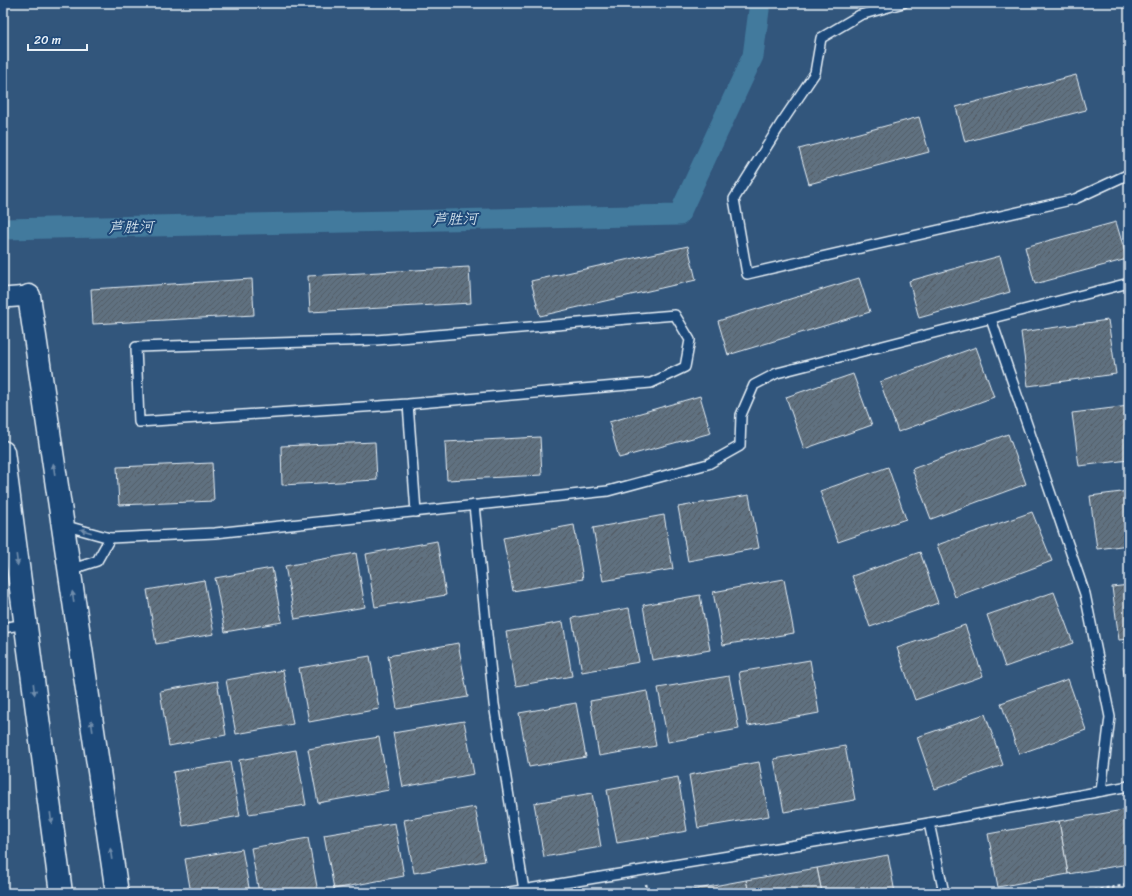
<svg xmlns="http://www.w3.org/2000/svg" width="1132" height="896" viewBox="0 0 1132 896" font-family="Sriracha,'LXGW WenKai TC',sans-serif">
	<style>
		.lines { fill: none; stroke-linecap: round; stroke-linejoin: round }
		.canal { stroke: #427a9d; stroke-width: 21 }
		.building { fill: url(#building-hatch); stroke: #e8f1f8 }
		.lane-casing { stroke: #e8f1f8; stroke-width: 12 }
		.street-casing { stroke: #e8f1f8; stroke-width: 22 }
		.secondary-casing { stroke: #e8f1f8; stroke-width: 25 }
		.path { stroke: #e8f1f8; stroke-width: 2.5; stroke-dasharray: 3 3; stroke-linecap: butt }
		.lane { stroke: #1f4a7a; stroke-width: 9 }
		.street { stroke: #1f4a7a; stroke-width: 19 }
		.secondary { stroke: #1f4a7a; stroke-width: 22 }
		.oneway { fill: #6f8dac }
		.labels { text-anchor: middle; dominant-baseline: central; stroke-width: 4; stroke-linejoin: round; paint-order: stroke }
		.water-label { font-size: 15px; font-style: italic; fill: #cfdfea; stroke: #1f4a7a }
	</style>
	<defs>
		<pattern id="building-hatch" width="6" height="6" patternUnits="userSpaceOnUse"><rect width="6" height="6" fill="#607180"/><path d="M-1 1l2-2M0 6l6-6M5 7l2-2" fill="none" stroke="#535c65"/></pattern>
	</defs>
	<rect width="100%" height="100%" fill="#32567c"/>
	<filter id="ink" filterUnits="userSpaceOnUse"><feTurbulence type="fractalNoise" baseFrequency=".025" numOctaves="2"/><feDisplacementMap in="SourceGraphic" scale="8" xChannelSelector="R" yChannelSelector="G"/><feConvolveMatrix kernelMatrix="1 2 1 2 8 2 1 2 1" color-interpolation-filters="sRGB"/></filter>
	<g filter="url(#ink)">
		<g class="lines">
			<path class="canal" d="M 3,229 L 679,215 L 753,56 L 759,10 L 758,3"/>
		</g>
		<g class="building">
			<path d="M 1076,75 L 1086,110 L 965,142 L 956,107 Z"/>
			<path d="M 919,117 L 929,152 L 809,184 L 799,149 Z"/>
			<path d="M 1116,222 L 1127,259 L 1035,284 L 1025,247 Z"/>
			<path d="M 688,246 L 696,280 L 540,316 L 531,281 Z"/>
			<path d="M 1000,256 L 1010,292 L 919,318 L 909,281 Z"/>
			<path d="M 469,267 L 471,303 L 310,312 L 308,276 Z"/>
			<path d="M 859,278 L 870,312 L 728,355 L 718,321 Z"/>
			<path d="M 252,279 L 254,315 L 93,324 L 91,289 Z"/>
			<path d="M 1129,308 L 1129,341 L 1124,309 Z"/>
			<path d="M 1108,320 L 1116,374 L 1028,386 L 1021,332 Z"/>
			<path d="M 976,347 L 994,397 L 898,432 L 880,382 Z"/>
			<path d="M 853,374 L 872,425 L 804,449 L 786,397 Z"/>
			<path d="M 700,396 L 711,433 L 619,458 L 609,422 Z"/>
			<path d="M 1129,406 L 1129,460 L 1079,466 L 1072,413 Z"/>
			<path d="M 1008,434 L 1026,484 L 931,519 L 912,469 Z"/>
			<path d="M 540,437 L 542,475 L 447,480 L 445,442 Z"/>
			<path d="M 375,442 L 377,480 L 282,485 L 281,446 Z"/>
			<path d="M 212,463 L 214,501 L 119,505 L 117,467 Z"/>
			<path d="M 888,467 L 906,519 L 838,542 L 820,491 Z"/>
			<path d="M 1129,491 L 1129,545 L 1097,549 L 1090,496 Z"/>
			<path d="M 749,495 L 759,548 L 688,561 L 678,507 Z"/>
			<path d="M 1032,512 L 1052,561 L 955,597 L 937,545 Z"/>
			<path d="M 664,515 L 673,569 L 603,581 L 593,528 Z"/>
			<path d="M 574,525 L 583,579 L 513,591 L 503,538 Z"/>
			<path d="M 437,541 L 446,595 L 375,607 L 366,554 Z"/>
			<path d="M 920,552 L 938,603 L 870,627 L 852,576 Z"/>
			<path d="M 356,553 L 365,607 L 295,619 L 285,566 Z"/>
			<path d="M 272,568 L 282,622 L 225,632 L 215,578 Z"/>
			<path d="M 784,579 L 794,633 L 723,645 L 713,592 Z"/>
			<path d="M 204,580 L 214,634 L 156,644 L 147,590 Z"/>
			<path d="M 1129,585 L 1129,639 L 1119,640 L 1112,587 Z"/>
			<path d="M 1054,592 L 1073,643 L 1005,667 L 987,615 Z"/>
			<path d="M 700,595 L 710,650 L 652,660 L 643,605 Z"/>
			<path d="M 629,608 L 639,662 L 582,672 L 572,618 Z"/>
			<path d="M 563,622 L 572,676 L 516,686 L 506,632 Z"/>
			<path d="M 965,625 L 983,676 L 915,700 L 897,648 Z"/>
			<path d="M 458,643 L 468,697 L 397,709 L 388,656 Z"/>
			<path d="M 370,656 L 379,709 L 309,722 L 299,668 Z"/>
			<path d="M 810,660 L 819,713 L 748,726 L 739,672 Z"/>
			<path d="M 1129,665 L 1129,711 L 1123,666 Z"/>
			<path d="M 283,670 L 293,724 L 236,734 L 226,680 Z"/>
			<path d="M 729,676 L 739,729 L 668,742 L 658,688 Z"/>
			<path d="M 1068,679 L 1086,730 L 1019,754 L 1001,703 Z"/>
			<path d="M 217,681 L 226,735 L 169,746 L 160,691 Z"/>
			<path d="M 647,691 L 656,746 L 599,756 L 590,701 Z"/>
			<path d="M 576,703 L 586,757 L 529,767 L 519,713 Z"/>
			<path d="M 985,714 L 1003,765 L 935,789 L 917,737 Z"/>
			<path d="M 464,721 L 474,774 L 403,787 L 393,733 Z"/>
			<path d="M 379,737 L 389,790 L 318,803 L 308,749 Z"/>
			<path d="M 845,746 L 855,800 L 784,812 L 774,759 Z"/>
			<path d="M 296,750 L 306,805 L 249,814 L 239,760 Z"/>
			<path d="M 230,762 L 240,816 L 183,826 L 173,772 Z"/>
			<path d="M 759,762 L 769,816 L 698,828 L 689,775 Z"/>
			<path d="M 678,777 L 687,831 L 617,843 L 607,790 Z"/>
			<path d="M 592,793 L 601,847 L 544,857 L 534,803 Z"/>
			<path d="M 475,807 L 485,861 L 414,873 L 404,820 Z"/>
			<path d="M 1129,809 L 1129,864 L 1068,874 L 1059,821 Z"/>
			<path d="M 1059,821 L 1068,874 L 998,887 L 988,834 Z"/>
			<path d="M 395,823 L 404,876 L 334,889 L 324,835 Z"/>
			<path d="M 308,838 L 318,892 L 259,893 L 251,848 Z"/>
			<path d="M 242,849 L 250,893 L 191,893 L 185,859 Z"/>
			<path d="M 888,855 L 895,893 L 822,893 L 817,868 Z"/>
			<path d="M 817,868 L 822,893 L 749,893 L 746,880 Z"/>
			<path d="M 746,880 L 749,893 L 676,893 Z"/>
		</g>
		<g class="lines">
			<defs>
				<g id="lane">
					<path d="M 903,3 L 860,15 L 821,38 L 815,73 L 782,122 L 734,199 L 747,274 L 1075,199 L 1129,174"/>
					<path d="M 991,319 L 1085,594 L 1110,717 L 1101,791"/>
					<path d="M 408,404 L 139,422 L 136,347 L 376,340 L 675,315 L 690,340 L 685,367 L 651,383 L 408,404 L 416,512"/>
					<path d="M 474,505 L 494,704 L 524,890"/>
					<path d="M 63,525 L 110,538 L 215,533 L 608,491 L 708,464 L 740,446 L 741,415 L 754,385 L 777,373 L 1129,283"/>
					<path d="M 69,570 L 97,561 L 110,538"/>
					<path d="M 3,628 L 25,624"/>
					<path d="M 504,893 L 929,823"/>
					<path d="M 944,893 L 929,823 L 1129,786"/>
				</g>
				<path id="street" d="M 3,298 L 29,296"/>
				<g id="secondary">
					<path d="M 29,296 L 117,893"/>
					<path d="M 3,452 L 61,893"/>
				</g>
			</defs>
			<use href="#lane" class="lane-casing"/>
			<use href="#street" class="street-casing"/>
			<use href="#secondary" class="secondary-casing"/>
			<g class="path">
				<path d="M 646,884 L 648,893"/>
				<path d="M 1076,893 L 1129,885"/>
			</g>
			<use href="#lane" class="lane"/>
			<use href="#street" class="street"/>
			<use href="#secondary" class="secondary"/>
		</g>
		<defs><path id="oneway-solid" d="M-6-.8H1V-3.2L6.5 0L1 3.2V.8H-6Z"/></defs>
		<g class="oneway">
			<use href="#oneway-solid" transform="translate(54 469) rotate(-98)"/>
			<use href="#oneway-solid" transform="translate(86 531) rotate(-164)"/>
			<use href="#oneway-solid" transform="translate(17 560) rotate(83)"/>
			<use href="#oneway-solid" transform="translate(73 597) rotate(-98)"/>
			<use href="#oneway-solid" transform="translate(34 689) rotate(83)"/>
			<use href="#oneway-solid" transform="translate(92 726) rotate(-98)"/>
			<use href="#oneway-solid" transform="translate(51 818) rotate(83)"/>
			<use href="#oneway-solid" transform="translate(111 854) rotate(-98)"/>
		</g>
	</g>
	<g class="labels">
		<g class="water-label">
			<text transform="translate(455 219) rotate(-1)">芦胜河</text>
			<text transform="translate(131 227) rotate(-1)">芦胜河</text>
		</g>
	</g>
	<rect width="1132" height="896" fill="none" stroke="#1f4a7a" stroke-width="16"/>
	<rect x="8" y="8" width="1116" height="880" fill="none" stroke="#e8f1f8" stroke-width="1.5" filter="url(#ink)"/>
	<path d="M28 44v6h59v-6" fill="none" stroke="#e8f1f8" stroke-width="2"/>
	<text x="34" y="44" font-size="12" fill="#e8f1f8" stroke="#1f4a7a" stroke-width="3" paint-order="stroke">20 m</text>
</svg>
